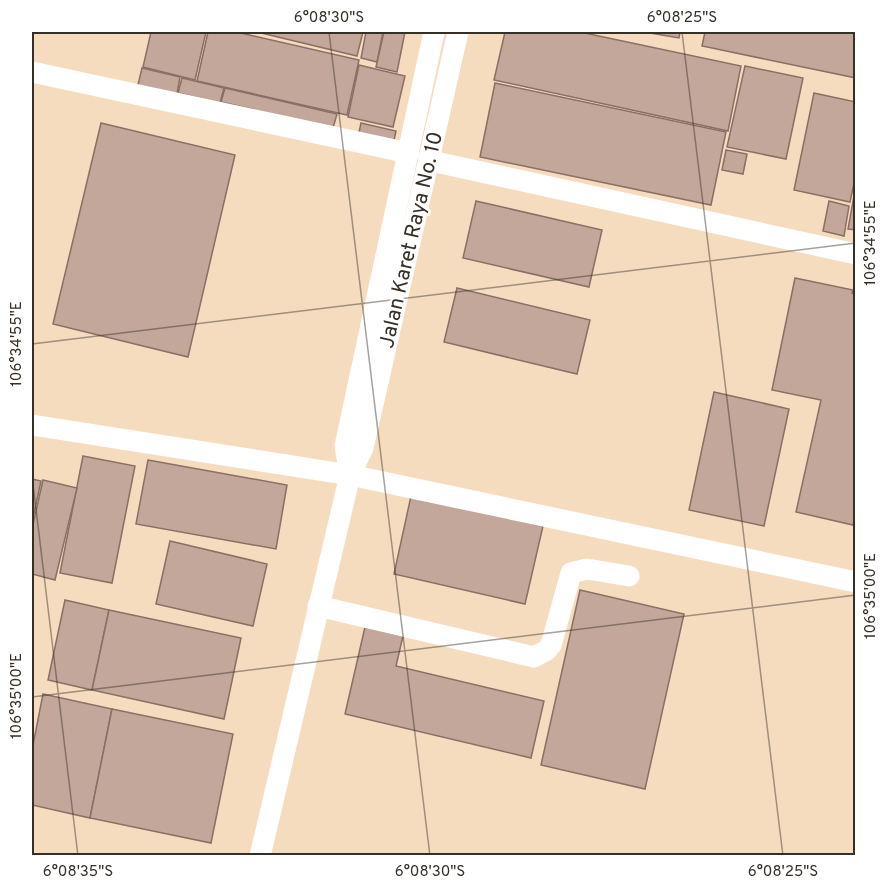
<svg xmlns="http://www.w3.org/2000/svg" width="887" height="887" viewBox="0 0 887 887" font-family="Overpass,sans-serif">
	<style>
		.built { fill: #f6dcbf }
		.building { fill: #c4a79b; stroke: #8a6f64; stroke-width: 1.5 }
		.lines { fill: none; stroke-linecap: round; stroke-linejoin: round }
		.minor { stroke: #fff; stroke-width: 21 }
		.ticks { fill: none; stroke: #362f25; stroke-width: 1.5; stroke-opacity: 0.45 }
		.labels { text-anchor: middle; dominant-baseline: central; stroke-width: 5; stroke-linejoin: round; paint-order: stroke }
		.street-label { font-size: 21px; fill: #362f25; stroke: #fff }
		.neatline { fill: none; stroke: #362f25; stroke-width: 2 }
		.ticks-label { font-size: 15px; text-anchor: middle; fill: #362f25 }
	</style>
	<rect width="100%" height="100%" fill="#fde8d0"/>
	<rect class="built" x="32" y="32" width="823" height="823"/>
	<g class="building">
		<path d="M 151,32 L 206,32 L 195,80 L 143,67 Z"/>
		<path d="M 208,32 L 236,32 L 359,60 L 347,115 L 197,81 Z"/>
		<path d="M 257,32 L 363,32 L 357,56 Z"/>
		<path d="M 366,32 L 383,32 L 377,62 L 361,58 Z"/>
		<path d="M 384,32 L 405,32 L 397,72 L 376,67 Z"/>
		<path d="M 505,32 L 580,32 L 741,66 L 728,131 L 494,80 Z"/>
		<path d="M 644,32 L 680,32 L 679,38 Z"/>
		<path d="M 705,32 L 856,32 L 856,78 L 702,46 Z"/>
		<path d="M 359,65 L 405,76 L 393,127 L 348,117 Z"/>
		<path d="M 745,66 L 803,78 L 786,159 L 727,147 Z"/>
		<path d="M 142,68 L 180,77 L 177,94 L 138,85 Z"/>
		<path d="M 182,78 L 224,88 L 220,103 L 178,93 Z"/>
		<path d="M 495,83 L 726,132 L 711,205 L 480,157 Z"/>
		<path d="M 225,88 L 337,114 L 333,128 L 221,102 Z"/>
		<path d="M 814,93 L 856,102 L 856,174 L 850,202 L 794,190 Z"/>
		<path d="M 101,123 L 235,155 L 188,357 L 53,324 Z"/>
		<path d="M 361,123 L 396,131 L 393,145 L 358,137 Z"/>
		<path d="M 726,150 L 747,154 L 743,174 L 722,170 Z"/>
		<path d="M 854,196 L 856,196 L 856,230 L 848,229 Z"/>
		<path d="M 476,201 L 602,230 L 589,287 L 463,258 Z"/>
		<path d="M 829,201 L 849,206 L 844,236 L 823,231 Z"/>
		<path d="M 795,278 L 853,290 L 852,293 L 856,294 L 856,513 L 853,525 L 796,512 L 821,400 L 772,390 Z"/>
		<path d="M 457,288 L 590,320 L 577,374 L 444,342 Z"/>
		<path d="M 714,392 L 789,409 L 764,526 L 689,510 Z"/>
		<path d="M 83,456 L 135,466 L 112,583 L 60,573 Z"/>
		<path d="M 148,460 L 287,485 L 276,549 L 136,524 Z"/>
		<path d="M 32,479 L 41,481 L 32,523 Z"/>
		<path d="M 43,480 L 77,488 L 55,580 L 32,574 L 32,529 Z"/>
		<path d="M 411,496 L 543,526 L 525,604 L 394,574 Z"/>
		<path d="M 170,541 L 267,564 L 253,626 L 156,604 Z"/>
		<path d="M 580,590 L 684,614 L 645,789 L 541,765 Z"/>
		<path d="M 65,600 L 109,610 L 92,690 L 48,680 Z"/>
		<path d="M 109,610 L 241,638 L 224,719 L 92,690 Z"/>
		<path d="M 365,627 L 403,636 L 396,666 L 544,701 L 531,758 L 345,714 Z"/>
		<path d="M 43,694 L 112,709 L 90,818 L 32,805 L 32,750 Z"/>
		<path d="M 112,709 L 233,734 L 211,843 L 90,818 Z"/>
	</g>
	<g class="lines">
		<g class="minor">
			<path d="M 32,72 L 409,153"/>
			<path d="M 431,161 L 856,254"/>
			<path d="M 32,425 L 350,475 L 856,582"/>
			<path d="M 350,475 L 345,446 L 434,32"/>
			<path d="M 318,606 L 534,657 L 547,650 L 551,645 L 571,573 L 587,569 L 629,576"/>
			<path d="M 260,856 L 350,475 L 363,448 L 458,32"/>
		</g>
	</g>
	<path class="ticks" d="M 329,32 L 430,856M 682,32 L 783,856M 32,344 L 856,243M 32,476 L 78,856M 32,697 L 856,595"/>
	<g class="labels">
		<g class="street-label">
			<text transform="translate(412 240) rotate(-77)">Jalan Karet Raya No. 10</text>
		</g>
	</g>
	<rect width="887" height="887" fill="none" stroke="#ffffff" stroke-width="66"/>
	<rect x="33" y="33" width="821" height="821" class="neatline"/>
	<g class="ticks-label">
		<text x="329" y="22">6°08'30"S</text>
		<text x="682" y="22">6°08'25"S</text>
		<text transform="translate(870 243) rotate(-90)" y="5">106°34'55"E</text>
		<text transform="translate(16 344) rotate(-90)" y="5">106°34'55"E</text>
		<text transform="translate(870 596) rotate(-90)" y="5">106°35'00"E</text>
		<text transform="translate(16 696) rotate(-90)" y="5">106°35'00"E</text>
		<text x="78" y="876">6°08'35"S</text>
		<text x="430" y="876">6°08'30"S</text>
		<text x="783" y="876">6°08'25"S</text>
	</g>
</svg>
